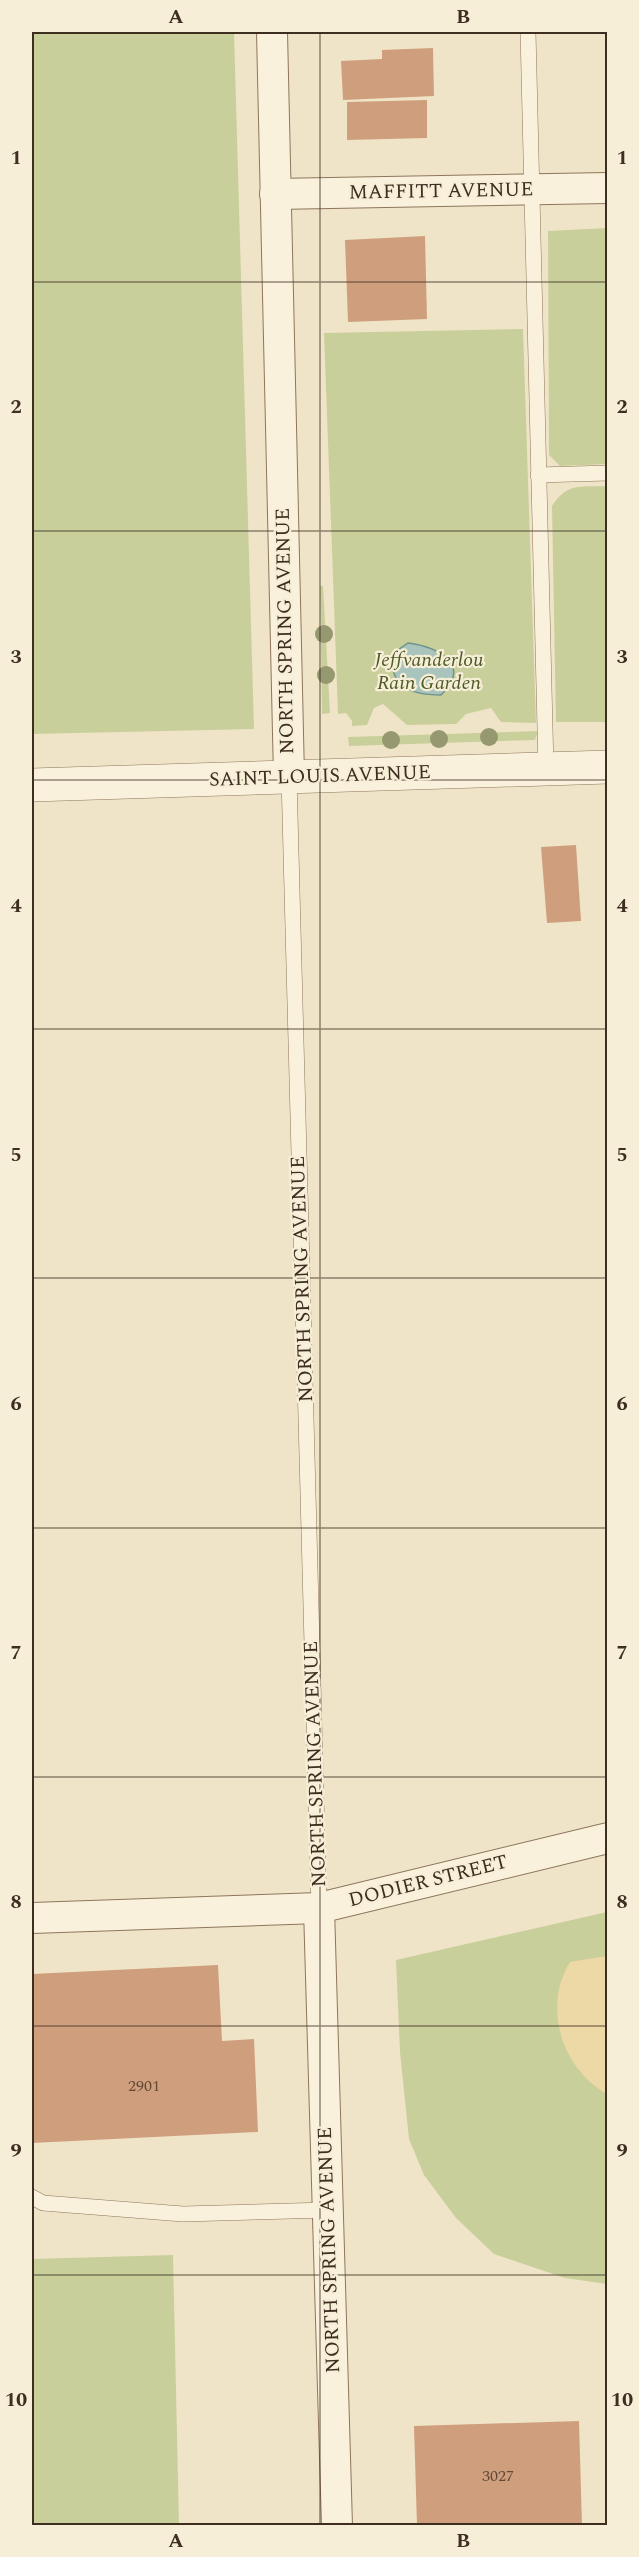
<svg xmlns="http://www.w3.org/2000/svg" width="639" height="2557" viewBox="0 0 639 2557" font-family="Spectral,serif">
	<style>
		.green { fill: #c9cf9b }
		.sand { fill: #ecd9a5 }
		.water { fill: #a9c4bc; stroke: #6f938a; stroke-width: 1.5 }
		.building { fill: #cf9f7d }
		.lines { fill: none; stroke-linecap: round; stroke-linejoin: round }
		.service-casing { stroke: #8d765c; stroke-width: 16 }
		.minor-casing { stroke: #8d765c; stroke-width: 32 }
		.tertiary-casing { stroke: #8d765c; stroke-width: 34 }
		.service { stroke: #faf1dc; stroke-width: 15 }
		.minor { stroke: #faf1dc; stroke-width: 30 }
		.tertiary { stroke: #faf1dc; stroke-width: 33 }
		.tree { fill: #96986f }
		.grid { fill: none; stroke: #3d2e20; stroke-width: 1.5; stroke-opacity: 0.55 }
		.labels { text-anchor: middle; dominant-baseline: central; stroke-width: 4.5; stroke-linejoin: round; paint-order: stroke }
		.number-label { font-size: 16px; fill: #624a37 }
		.street-label { font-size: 20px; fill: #3d2e20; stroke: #f7eed8 }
		.park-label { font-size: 20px; font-style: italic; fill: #4d5a26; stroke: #f7eed8 }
		.neatline { fill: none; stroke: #3d2e20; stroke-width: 2 }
		.grid-label { font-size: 20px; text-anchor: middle; font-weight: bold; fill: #3d2e20 }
	</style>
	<rect width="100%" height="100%" fill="#f0e4c8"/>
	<g class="green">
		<path d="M 32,32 L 234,32 L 254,729 L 32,734 Z"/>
		<path d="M 607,228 L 607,464 L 560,466 L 549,455 L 548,231 Z"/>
		<path d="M 523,329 L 536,723 L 501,722 L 491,708 L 466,714 L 456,724 L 407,725 L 383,704 L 374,708 L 367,725 L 352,726 L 352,721 L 346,713 L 338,714 L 324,333 Z"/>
		<path d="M 607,486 L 607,722 L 556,722 L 552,506 C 567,482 581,487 607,486 Z"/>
		<path d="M 320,586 L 323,586 L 330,713 L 322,714 Z"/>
		<path d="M 538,731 L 535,740 L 349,746 L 348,737 Z"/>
		<path d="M 607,1912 L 607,2284 L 565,2278 L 494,2254 L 456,2218 L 424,2175 L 409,2139 L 400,2052 L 396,1960 Z"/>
		<path d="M 173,2255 L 179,2525 L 32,2525 L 32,2259 Z"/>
	</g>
	<path class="sand" d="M 607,1956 L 608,1956 L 607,2094 C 562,2069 542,2007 570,1962 Z"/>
	<path class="water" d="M 408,643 C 438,647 473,665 441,695 C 412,695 385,686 395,652 Z"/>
	<g class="building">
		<path d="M 433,48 L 434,96 L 343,100 L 341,61 L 382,59 L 382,50 Z"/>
		<path d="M 427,100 L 427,138 L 347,140 L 347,102 Z"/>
		<path d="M 425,236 L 427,319 L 348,322 L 345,240 Z"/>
		<path d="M 576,845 L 581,921 L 547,923 L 541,847 Z"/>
		<path d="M 218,1965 L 222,2041 L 254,2039 L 258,2132 L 32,2143 L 32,1974 Z"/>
		<path d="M 579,2421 L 582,2526 L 417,2526 L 414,2426 Z"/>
	</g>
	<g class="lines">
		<defs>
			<g id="service">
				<path d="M 528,32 L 546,769"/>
				<path d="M 538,475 L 608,473"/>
				<path d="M 289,777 L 319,1908"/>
				<path d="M 32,2197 L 43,2203 L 183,2214 L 328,2210"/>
			</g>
			<g id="minor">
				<path d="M 272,32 L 289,777"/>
				<path d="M 275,194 L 608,188"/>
				<path d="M 319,1908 L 337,2526"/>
				<path d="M 32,1918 L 319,1908 L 608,1838"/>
			</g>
			<path id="tertiary" d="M 32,785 L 608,767"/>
		</defs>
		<use href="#service" class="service-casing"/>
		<use href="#minor" class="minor-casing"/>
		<use href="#tertiary" class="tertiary-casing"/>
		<use href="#service" class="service"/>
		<use href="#minor" class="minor"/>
		<use href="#tertiary" class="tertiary"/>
	</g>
	<g class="tree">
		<circle cx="324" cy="634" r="9"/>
		<circle cx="326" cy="675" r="9"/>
		<circle cx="489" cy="737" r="9"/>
		<circle cx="439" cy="739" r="9"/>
		<circle cx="391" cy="740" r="9"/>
	</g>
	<path class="grid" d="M 320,32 L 320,2526M 32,282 L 608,282M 32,531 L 608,531M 32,780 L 608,780M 32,1029 L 608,1029M 32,1278 L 608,1278M 32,1528 L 608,1528M 32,1777 L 608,1777M 32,2026 L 608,2026M 32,2275 L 608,2275"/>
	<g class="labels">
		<g class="number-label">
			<text x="144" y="2086">2901</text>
			<text x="498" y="2476">3027</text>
		</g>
		<g class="street-label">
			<text transform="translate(441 191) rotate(-1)">MAFFITT AVENUE</text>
			<text transform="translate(285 631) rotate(-91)">NORTH SPRING AVENUE</text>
			<text transform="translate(320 776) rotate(-2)">SAINT LOUIS AVENUE</text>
			<text transform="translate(302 1279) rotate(-92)">NORTH SPRING AVENUE</text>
			<text transform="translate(315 1764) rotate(-92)">NORTH SPRING AVENUE</text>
			<text transform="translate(428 1881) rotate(-14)">DODIER STREET</text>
			<text transform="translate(329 2250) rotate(-92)">NORTH SPRING AVENUE</text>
		</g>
		<g class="park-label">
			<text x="429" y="660">Jeffvanderlou<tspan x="429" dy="23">Rain Garden</tspan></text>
		</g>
	</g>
	<rect width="639" height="2557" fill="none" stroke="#f7eed8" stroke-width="66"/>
	<rect x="33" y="33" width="573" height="2491" class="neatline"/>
	<g class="grid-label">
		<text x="176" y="23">A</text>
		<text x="463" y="23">B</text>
		<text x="16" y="164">1</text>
		<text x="622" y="164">1</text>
		<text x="16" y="413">2</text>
		<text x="622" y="413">2</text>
		<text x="16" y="663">3</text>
		<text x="622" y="663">3</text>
		<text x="16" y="912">4</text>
		<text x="622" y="912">4</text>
		<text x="16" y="1161">5</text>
		<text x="622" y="1161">5</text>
		<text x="16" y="1410">6</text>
		<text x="622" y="1410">6</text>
		<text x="16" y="1659">7</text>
		<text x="622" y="1659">7</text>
		<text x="16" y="1908">8</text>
		<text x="622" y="1908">8</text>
		<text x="16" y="2157">9</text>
		<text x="622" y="2157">9</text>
		<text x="16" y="2406">10</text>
		<text x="622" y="2406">10</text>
		<text x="176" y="2547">A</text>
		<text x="463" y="2547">B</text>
	</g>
</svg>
